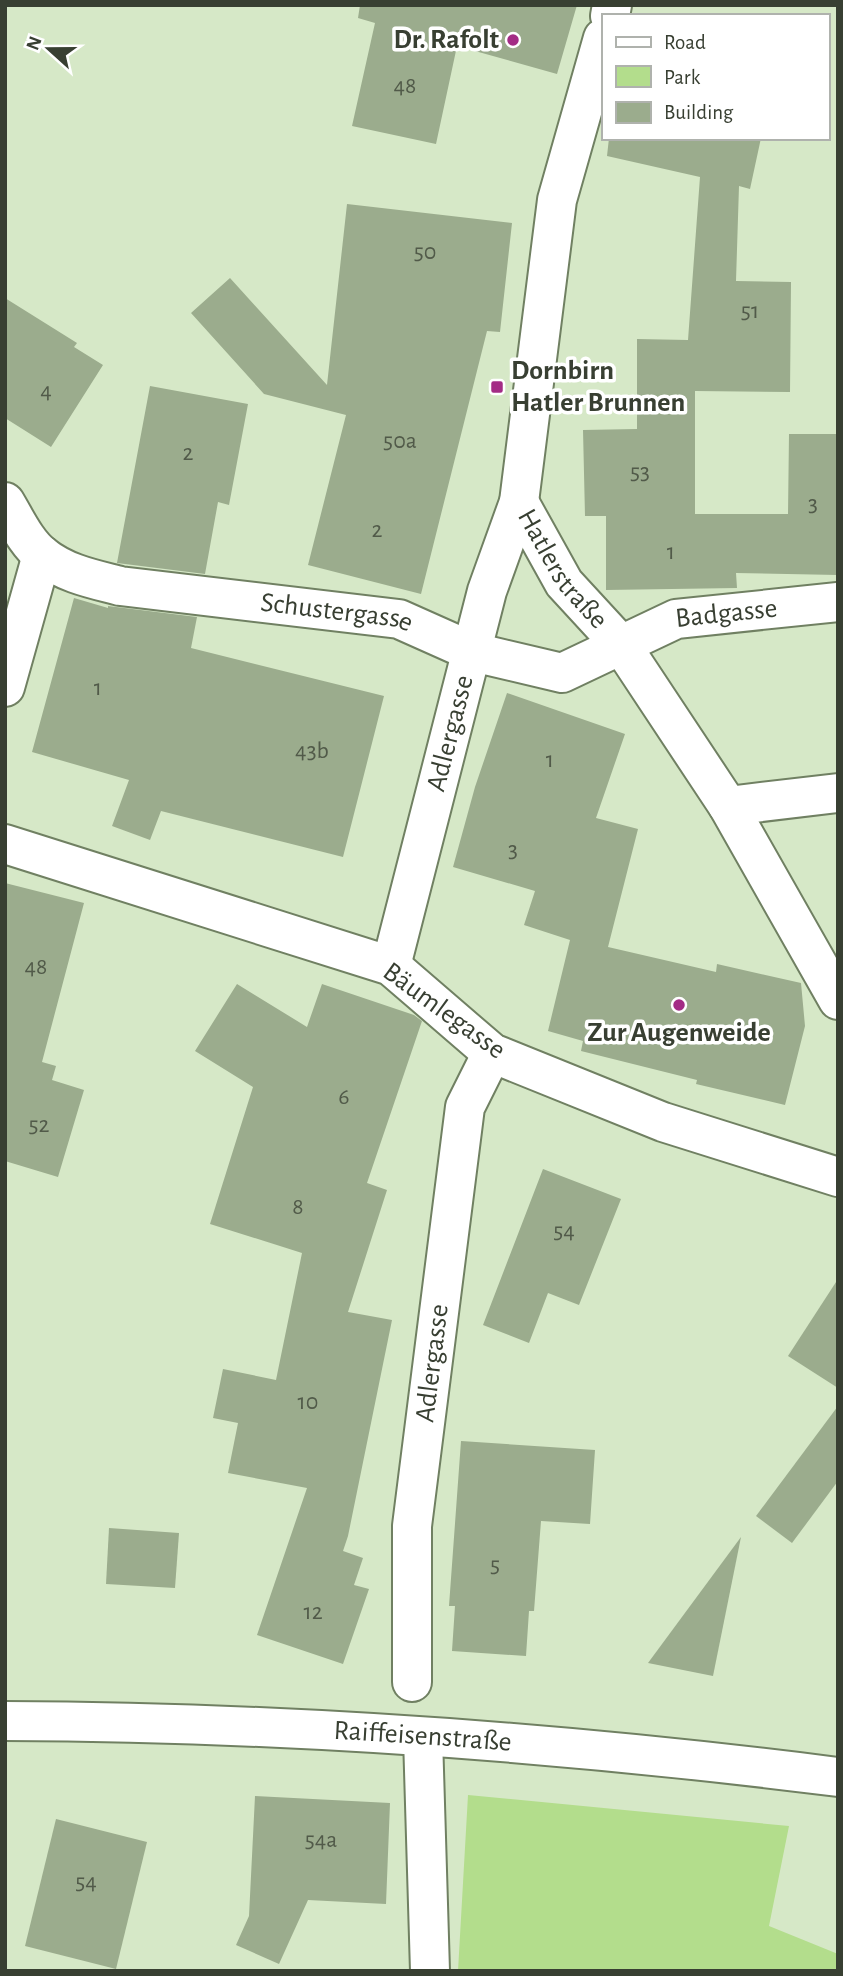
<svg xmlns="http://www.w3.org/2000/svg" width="843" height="1976" viewBox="0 0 843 1976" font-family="'Alegreya Sans',sans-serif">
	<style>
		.green { fill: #b3dd8c }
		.building { fill: #9bac8d }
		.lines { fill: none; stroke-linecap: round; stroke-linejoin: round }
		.minor-casing { stroke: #708062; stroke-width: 42 }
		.minor { stroke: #fff; stroke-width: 38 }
		.poi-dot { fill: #a32c85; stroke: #fff; stroke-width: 2.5 }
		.labels { text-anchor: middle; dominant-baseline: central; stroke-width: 7; stroke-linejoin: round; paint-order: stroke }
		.number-label { font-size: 24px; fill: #515a49 }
		.poi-label { font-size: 28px; font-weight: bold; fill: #383f32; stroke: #fff; text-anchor: end }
		.street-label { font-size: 28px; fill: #383f32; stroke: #fff }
	</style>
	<rect width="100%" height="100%" fill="#d6e8c7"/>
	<path class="green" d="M 468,1795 L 789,1826 L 769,1926 L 838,1954 L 838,1971 L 458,1971 Z"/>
	<g class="building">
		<path d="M 360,5 L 577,5 L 557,74 L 457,46 L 436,144 L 352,126 L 375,23 L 358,18 Z"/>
		<path d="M 609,138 L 761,138 L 750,189 L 739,186 L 736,281 L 791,282 L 790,392 L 695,391 L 695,514 L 788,514 L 789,434 L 838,434 L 838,575 L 736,573 L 737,588 L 606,590 L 606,516 L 585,516 L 583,430 L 637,429 L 637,339 L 688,340 L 700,177 L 607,156 Z"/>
		<path d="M 347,204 L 512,223 L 500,332 L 487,331 L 421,594 L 308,565 L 346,415 L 264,394 L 191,313 L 230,278 L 327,385 Z"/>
		<path d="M 5,298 L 77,343 L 74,347 L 103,365 L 51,447 L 5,418 Z"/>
		<path d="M 150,386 L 248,404 L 229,505 L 218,502 L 205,574 L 117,563 Z"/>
		<path d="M 74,598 L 108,608 L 108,606 L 197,617 L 191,648 L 384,696 L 343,857 L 161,811 L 150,840 L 112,826 L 129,780 L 32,752 Z"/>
		<path d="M 507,693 L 625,734 L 596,818 L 638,829 L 608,947 L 716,972 L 717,964 L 801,983 L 805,1026 L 785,1105 L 696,1084 L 697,1080 L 581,1051 L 583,1041 L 548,1031 L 570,940 L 524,925 L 535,891 L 453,867 L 475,787 Z"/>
		<path d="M 5,883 L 84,903 L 42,1062 L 56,1066 L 52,1080 L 84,1090 L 58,1177 L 5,1161 Z"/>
		<path d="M 237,984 L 307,1027 L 322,984 L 414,1015 L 422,1021 L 367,1183 L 387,1190 L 348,1312 L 392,1320 L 348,1536 L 343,1551 L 363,1558 L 354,1585 L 369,1589 L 343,1664 L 257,1635 L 307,1488 L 228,1473 L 238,1423 L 213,1418 L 223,1369 L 276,1380 L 302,1253 L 210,1224 L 253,1087 L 195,1051 Z"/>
		<path d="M 543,1169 L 621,1199 L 579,1305 L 548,1293 L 529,1343 L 483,1325 Z"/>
		<path d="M 838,1279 L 838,1388 L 788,1356 Z"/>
		<path d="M 838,1406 L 838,1481 L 792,1543 L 756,1516 Z"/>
		<path d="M 461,1441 L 595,1450 L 590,1524 L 541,1521 L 534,1611 L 529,1611 L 526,1656 L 452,1651 L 455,1606 L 449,1606 Z"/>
		<path d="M 109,1528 L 179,1533 L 175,1588 L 106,1584 Z"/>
		<path d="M 741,1537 L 713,1676 L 648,1663 Z"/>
		<path d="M 255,1796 L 390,1803 L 386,1904 L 308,1900 L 279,1964 L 236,1945 L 249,1916 Z"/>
		<path d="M 56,1819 L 147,1842 L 116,1969 L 25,1946 Z"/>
	</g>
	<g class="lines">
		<defs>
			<g id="minor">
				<path d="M 610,16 L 612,5"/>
				<path id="s1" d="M 5,502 C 16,520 26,543 43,556 C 66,574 93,579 120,586 L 399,619 L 473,652 L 562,673 L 676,619 L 838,602"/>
				<path id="s2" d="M 519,502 L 564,583 L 622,646 L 728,806 L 838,1000"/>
				<path d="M 5,687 L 42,555"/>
				<path d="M 728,806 L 838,793"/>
				<path d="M 5,844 L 391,966 L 492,1053 L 663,1122 L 838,1177"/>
				<path id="s3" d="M 391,966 L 487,591 L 519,502 L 557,200 L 603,38"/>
				<path id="s4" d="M 412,1682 L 412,1526 L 465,1107 L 492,1053"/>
				<path id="s5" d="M 5,1721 C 283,1722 562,1742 838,1777"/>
				<path d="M 423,1737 L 430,1971"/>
			</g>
		</defs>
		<use href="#minor" class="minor-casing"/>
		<use href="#minor" class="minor"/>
	</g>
	<g class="poi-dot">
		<circle cx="513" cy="40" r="7"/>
		<rect x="490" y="380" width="14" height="14" rx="3.5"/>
		<circle cx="679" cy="1005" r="7"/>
	</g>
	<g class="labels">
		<g class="number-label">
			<text x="405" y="86">48</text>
			<text x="425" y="252">50</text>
			<text x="750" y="311">51</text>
			<text x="46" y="391">4</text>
			<text x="400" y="441">50a</text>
			<text x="188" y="453">2</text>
			<text x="640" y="472">53</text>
			<text x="813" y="504">3</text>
			<text x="377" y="530">2</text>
			<text x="671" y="552">1</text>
			<text x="98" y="688">1</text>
			<text x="312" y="751">43b</text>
			<text x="550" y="760">1</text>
			<text x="513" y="850">3</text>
			<text x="36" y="967">48</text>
			<text x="344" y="1097">6</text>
			<text x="39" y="1125">52</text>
			<text x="298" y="1207">8</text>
			<text x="564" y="1231">54</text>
			<text x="308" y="1402">10</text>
			<text x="495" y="1565">5</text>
			<text x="313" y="1612">12</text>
			<text x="321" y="1840">54a</text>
			<text x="86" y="1882">54</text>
		</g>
		<g class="poi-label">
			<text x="499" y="40">Dr. Rafolt</text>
			<text x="511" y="371" text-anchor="start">Dornbirn<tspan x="511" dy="32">Hatler Brunnen</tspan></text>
			<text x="679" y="1033" text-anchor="middle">Zur Augenweide</text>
		</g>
		<g class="street-label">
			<text stroke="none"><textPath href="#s2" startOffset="80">Hatlerstraße</textPath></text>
			<text stroke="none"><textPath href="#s1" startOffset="368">Schustergasse</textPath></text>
			<text stroke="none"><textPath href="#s1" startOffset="780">Badgasse</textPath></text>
			<text stroke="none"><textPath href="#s3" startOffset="240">Adlergasse</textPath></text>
			<text transform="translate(444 1011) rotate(36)">Bäumlegasse</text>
			<text stroke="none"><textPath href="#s4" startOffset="320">Adlergasse</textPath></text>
			<text stroke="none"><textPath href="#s5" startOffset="418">Raiffeisenstraße</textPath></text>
		</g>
	</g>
	<rect width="843" height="1976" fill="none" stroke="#383f32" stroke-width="14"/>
	<rect x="602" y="14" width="228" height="126" fill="#ffffff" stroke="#afb2ad" stroke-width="2"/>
	<rect x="616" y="37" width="35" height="10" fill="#ffffff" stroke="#afb2ad" stroke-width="2"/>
	<text x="664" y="49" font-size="21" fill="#383f32">Road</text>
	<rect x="616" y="66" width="35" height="21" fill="#b3dd8c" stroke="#afb2ad" stroke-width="2"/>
	<text x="664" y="84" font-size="21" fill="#383f32">Park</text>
	<rect x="616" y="102" width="35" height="21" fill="#9bac8d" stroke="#afb2ad" stroke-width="2"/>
	<text x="664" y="119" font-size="21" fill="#383f32">Building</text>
	<g transform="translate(49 49) rotate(291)" stroke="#ffffff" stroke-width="5" paint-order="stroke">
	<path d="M0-5L12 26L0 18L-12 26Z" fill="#383f32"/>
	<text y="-10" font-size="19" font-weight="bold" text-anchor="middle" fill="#383f32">N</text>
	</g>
</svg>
